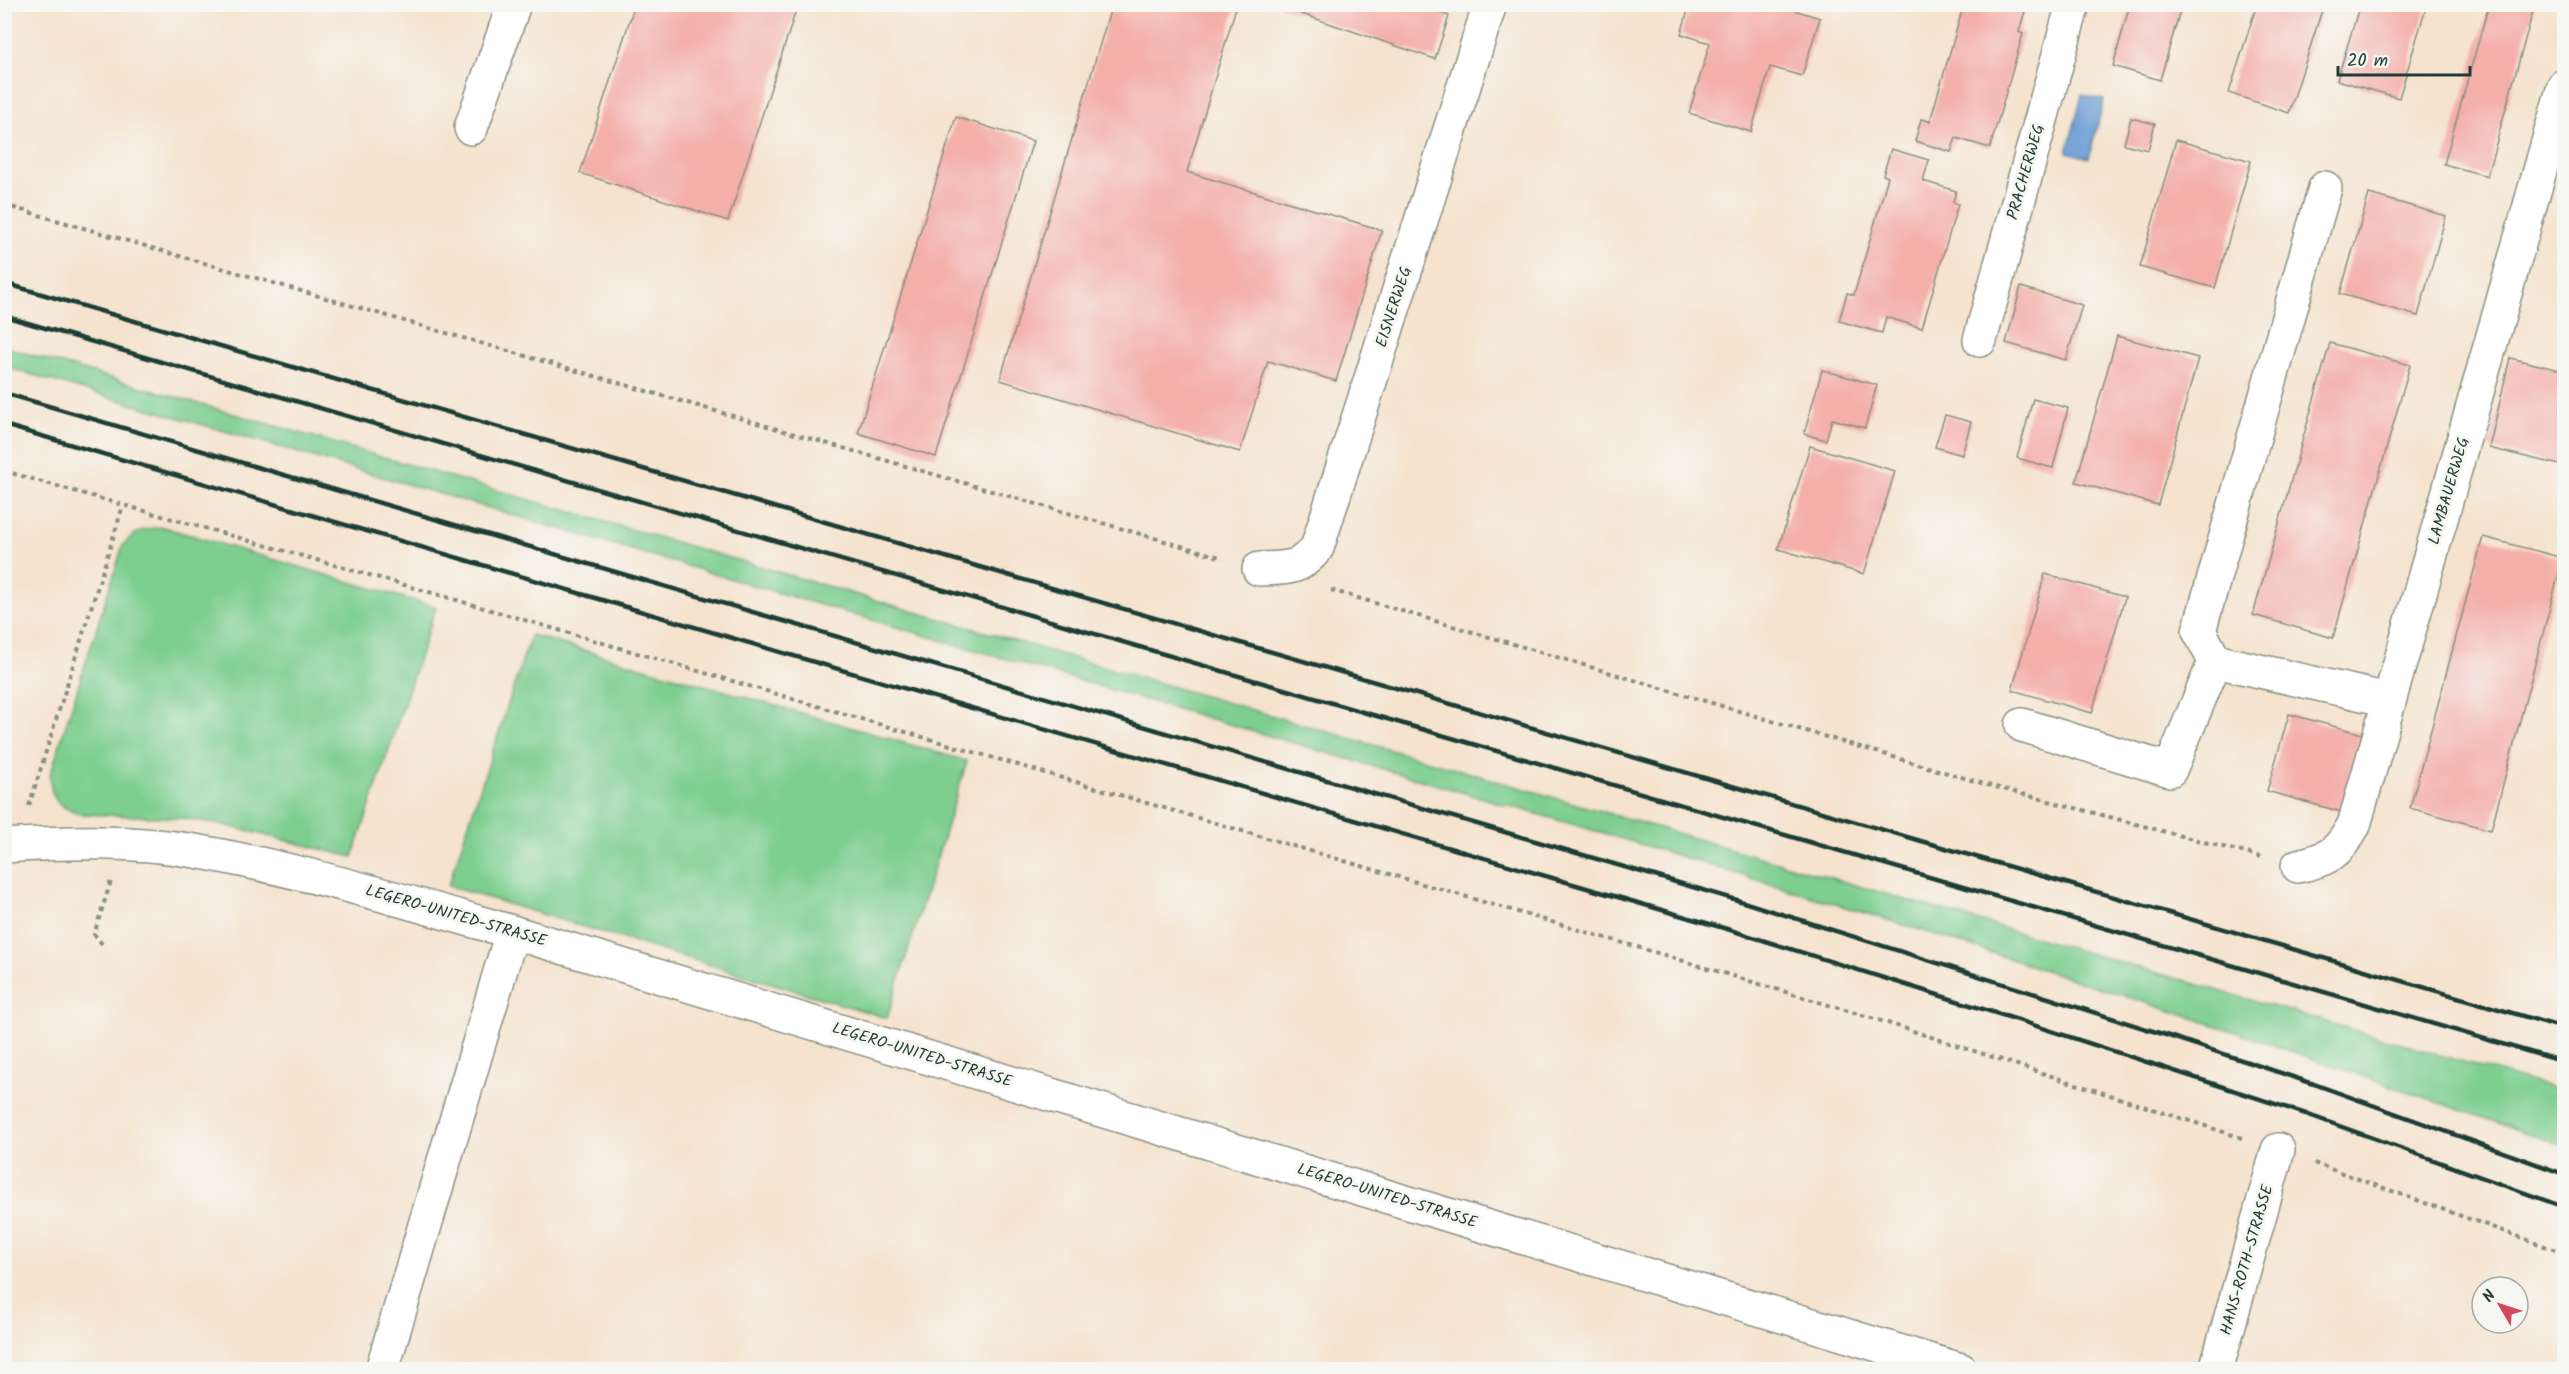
<svg xmlns="http://www.w3.org/2000/svg" width="2569" height="1374" viewBox="0 0 2569 1374" font-family="Kalam,sans-serif">
	<style>
		.green { fill: #7dce8f; stroke: #4e8662; stroke-width: 1.5 }
		.water { fill: #6b9dd5; stroke: #456d84; stroke-width: 1.5 }
		.building { fill: #f4afa9 }
		.lines { fill: none; stroke-linecap: round; stroke-linejoin: round }
		.minor-casing { stroke: #8a9081; stroke-width: 36 }
		.path { stroke: #8a9081; stroke-width: 4; stroke-dasharray: 4.5 4.5; stroke-linecap: butt }
		.minor { stroke: #fff; stroke-width: 33 }
		.rail { stroke: #1f3d34; stroke-width: 4.5 }
		.labels { text-anchor: middle; dominant-baseline: central; stroke-width: 6; stroke-linejoin: round; paint-order: stroke }
		.street-label { font-size: 16px; fill: #1f3d34; stroke: #f6f6f2 }
	</style>
	<rect width="100%" height="100%" fill="#f6f6f2"/>
	<filter id="ink" filterUnits="userSpaceOnUse"><feTurbulence type="fractalNoise" baseFrequency=".0167" numOctaves="2"/><feDisplacementMap in="SourceGraphic" scale="12" xChannelSelector="R" yChannelSelector="G"/><feConvolveMatrix kernelMatrix="1 2 1 2 8 2 1 2 1" color-interpolation-filters="sRGB"/></filter>
	<filter id="wash" filterUnits="userSpaceOnUse"><feTurbulence type="fractalNoise" baseFrequency=".008" numOctaves="4" result="noise"/><feDisplacementMap in="SourceGraphic" scale="24" xChannelSelector="R" yChannelSelector="G"/><feGaussianBlur stdDeviation="1.35" result="paint"/><feColorMatrix in="noise" values="0 0 0 0 0 0 0 0 0 0 0 0 0 0 0 0 0 1.4 0 .05"/><feComposite in="paint" operator="in"/></filter>
	<g filter="url(#wash)">
		<rect width="100%" height="100%" fill="#f5e3ce"/>
		<g class="green">
			<path d="M 4,347 L 2564,1091 L 2564,1146 L 2233,1031 L 1930,933 L 1650,847 L 5,367 Z"/>
			<path d="M 163,527 L 436,607 L 353,857 L 224,825 L 182,818 L 81,814 C 58,807 50,800 50,775 L 123,545 C 135,531 145,528 163,527 Z"/>
			<path d="M 531,635 L 967,761 L 887,1018 L 448,886 Z"/>
		</g>
		<path class="water" d="M 2082,95 L 2104,100 L 2089,158 L 2067,152 Z"/>
		<g id="blocks">
			<g class="building">
				<path d="M 635,4 L 798,4 L 728,221 L 580,173 Z"/>
				<path d="M 1112,4 L 1237,4 L 1187,172 L 1382,230 L 1336,381 L 1268,361 L 1240,452 L 1000,380 Z"/>
				<path d="M 1282,4 L 1415,4 L 1449,16 L 1435,59 L 1281,7 Z"/>
				<path d="M 1690,4 L 1775,4 L 1820,18 L 1802,76 L 1770,67 L 1751,132 L 1689,113 L 1710,43 L 1681,34 Z"/>
				<path d="M 1964,4 L 2027,4 L 2019,32 L 2023,34 L 1990,148 L 1956,138 L 1951,152 L 1915,141 L 1921,119 L 1930,121 Z"/>
				<path d="M 2130,4 L 2182,4 L 2160,80 L 2113,66 Z"/>
				<path d="M 2257,4 L 2324,4 L 2289,113 L 2229,93 Z"/>
				<path d="M 2360,4 L 2427,4 L 2399,98 L 2337,80 Z"/>
				<path d="M 2489,4 L 2535,4 L 2487,176 L 2444,164 Z"/>
				<path d="M 956,117 L 1033,141 L 936,457 L 858,433 Z"/>
				<path d="M 2131,118 L 2155,124 L 2148,150 L 2124,144 Z"/>
				<path d="M 2176,140 L 2251,161 L 2215,288 L 2140,267 Z"/>
				<path d="M 1891,149 L 1929,160 L 1923,181 L 1956,191 L 1953,202 L 1958,204 L 1922,328 L 1886,317 L 1882,333 L 1839,321 L 1847,293 L 1854,295 L 1888,177 L 1883,175 Z"/>
				<path d="M 2369,194 L 2446,216 L 2418,316 L 2340,294 Z"/>
				<path d="M 2021,287 L 2082,305 L 2066,360 L 2006,343 Z"/>
				<path d="M 2117,336 L 2198,358 L 2158,505 L 2076,482 Z"/>
				<path d="M 2330,343 L 2410,365 L 2333,638 L 2253,615 Z"/>
				<path d="M 2510,358 L 2564,371 L 2564,391 L 2560,409 L 2564,410 L 2564,466 L 2489,448 Z"/>
				<path d="M 1822,370 L 1877,385 L 1865,428 L 1832,419 L 1826,440 L 1804,434 Z"/>
				<path d="M 2033,399 L 2068,408 L 2053,468 L 2017,458 Z"/>
				<path d="M 1945,415 L 1971,422 L 1962,455 L 1935,447 Z"/>
				<path d="M 1810,446 L 1895,471 L 1864,574 L 1778,549 Z"/>
				<path d="M 2483,537 L 2563,558 L 2491,830 L 2410,808 Z"/>
				<path d="M 2045,574 L 2125,597 L 2092,713 L 2012,690 Z"/>
				<path d="M 2289,714 L 2366,735 L 2345,813 L 2267,791 Z"/>
			</g>
		</g>
	</g>
	<g filter="url(#ink)">
		<use href="#blocks" fill-opacity="0" stroke="#8a9081" stroke-width="1.5"/>
		<g class="lines">
			<defs>
				<g id="minor">
					<path d="M 471,128 L 514,4"/>
					<path d="M 2325,188 L 2199,631 L 2215,661 L 2389,700"/>
					<path d="M 1980,340 L 2073,4"/>
					<path d="M 1259,569 C 1286,568 1299,570 1317,548 L 1490,4"/>
					<path d="M 2022,725 L 2170,770 L 2215,661"/>
					<path d="M 4,846 C 67,842 133,840 195,851 C 302,870 408,902 512,932 L 1961,1370"/>
					<path d="M 2298,866 C 2329,859 2338,854 2354,825 L 2564,86"/>
					<path d="M 382,1370 L 512,932"/>
					<path d="M 2216,1370 L 2278,1150"/>
				</g>
			</defs>
			<use href="#minor" class="minor-casing"/>
			<g class="path">
				<path d="M 4,205 L 1223,558"/>
				<path d="M 4,471 L 443,596 L 1654,952 L 1888,1023 L 2242,1138"/>
				<path d="M 1331,590 L 1988,785 L 2261,857"/>
				<path d="M 29,806 L 123,506"/>
				<path d="M 102,944 L 94,934 L 111,881"/>
				<path d="M 2314,1163 L 2564,1253"/>
			</g>
			<use href="#minor" class="minor"/>
			<g class="rail">
				<path d="M 4,283 L 2564,1028"/>
				<path d="M 4,316 L 2564,1062"/>
				<path d="M 4,393 L 1737,900 L 2172,1037 L 2314,1084 L 2564,1174"/>
				<path d="M 4,425 L 1727,929 L 2018,1020 L 2306,1114 L 2564,1207"/>
			</g>
		</g>
	</g>
	<g class="labels">
		<g class="street-label">
			<text transform="translate(2026 172) rotate(-74)">PRACHERWEG</text>
			<text transform="translate(1394 307) rotate(-72)">EISNERWEG</text>
			<text transform="translate(2449 491) rotate(-74)">LAMBAUERWEG</text>
			<text transform="translate(456 916) rotate(16)">LEGERO-UNITED-STRASSE</text>
			<text transform="translate(922 1055) rotate(17)">LEGERO-UNITED-STRASSE</text>
			<text transform="translate(1387 1196) rotate(17)">LEGERO-UNITED-STRASSE</text>
			<text transform="translate(2247 1260) rotate(-74)">HANS-ROTH-STRASSE</text>
		</g>
	</g>
	<rect width="2569" height="1374" fill="none" stroke="#f6f6f2" stroke-width="24"/>
	<g transform="translate(2500 1305) rotate(309)"><circle r="28" fill="#f6f6f2" stroke="#a0aca6" stroke-width="1.5"/>
	<path d="M0-4.5L10 22L0 15L-10 22Z" fill="#d1495b"/>
	<text y="-9" font-size="16" font-weight="bold" text-anchor="middle" fill="#1f3d34">N</text>
	</g>
	<path d="M2338 66v9h132v-9" fill="none" stroke="#1f3d34" stroke-width="3"/>
	<text x="2347" y="66" font-size="18" fill="#1f3d34" stroke="#f6f6f2" stroke-width="4.5" paint-order="stroke">20 m</text>
</svg>
